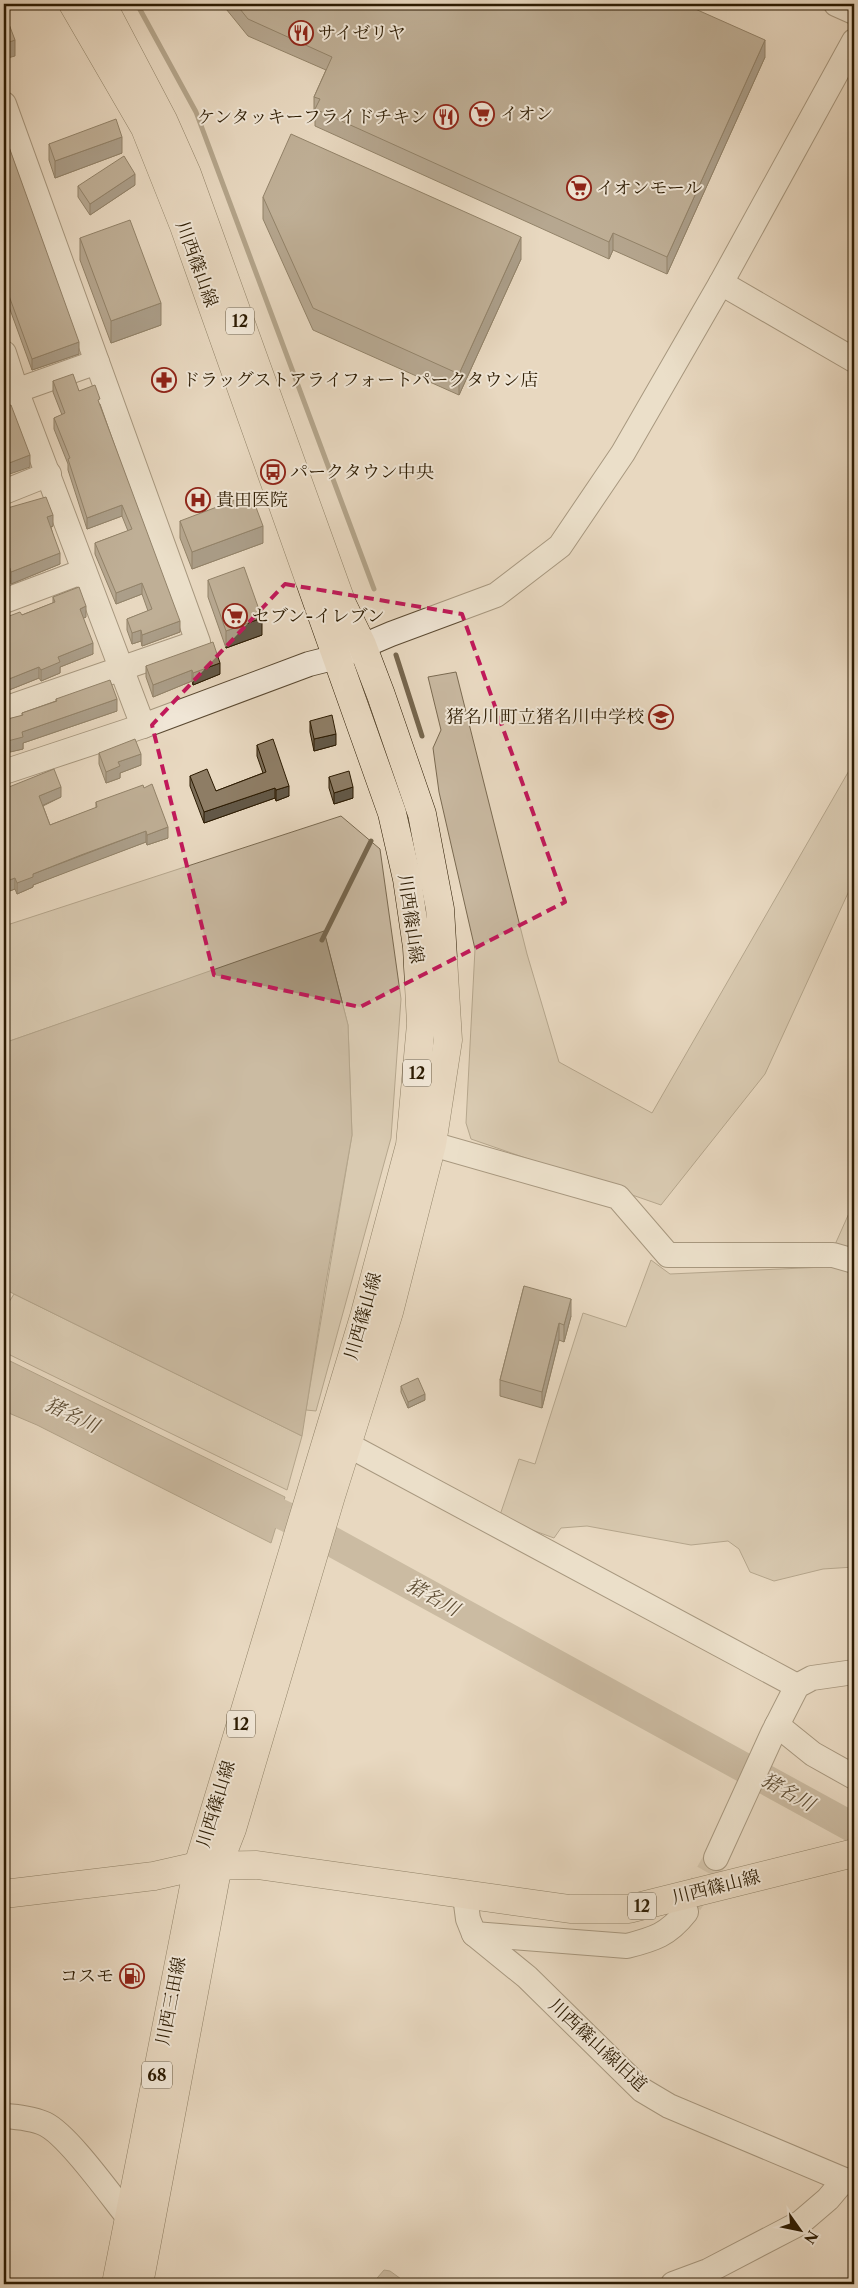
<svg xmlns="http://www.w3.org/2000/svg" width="858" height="2288" viewBox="0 0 858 2288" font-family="'Libre Caslon Text','Noto Serif JP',serif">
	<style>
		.green { fill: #c8b8a0; stroke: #7a6a51 }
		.water { fill: #a8987f; stroke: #76664d }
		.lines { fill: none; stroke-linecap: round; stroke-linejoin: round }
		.stream { stroke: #76664d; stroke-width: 5 }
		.river { stroke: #a8987f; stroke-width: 30 }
		.minor-tunnel { stroke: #c2b29a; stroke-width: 24; stroke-dasharray: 24 12; stroke-linecap: butt }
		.minor-casing { stroke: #5b4a32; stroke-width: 26 }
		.major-casing { stroke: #2c1b02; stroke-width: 29 }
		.minor { stroke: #f0e6d6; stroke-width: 24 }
		.major { stroke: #e8d8c0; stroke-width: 28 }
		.wall { fill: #7a6c57; stroke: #2c1b02 }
		.shaded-wall { fill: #635847; stroke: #2c1b02 }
		.building { fill: #8e7d65; stroke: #2c1b02 }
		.marked { fill: none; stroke: #c2185b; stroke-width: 4; stroke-dasharray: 10 6; stroke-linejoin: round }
		.labels { text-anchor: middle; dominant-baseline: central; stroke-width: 4; stroke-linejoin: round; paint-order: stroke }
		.shield { fill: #f0e6d6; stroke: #675842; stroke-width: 1 }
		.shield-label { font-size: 16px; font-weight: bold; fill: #2c1b02 }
		.poi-label { font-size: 18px; fill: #2c1b02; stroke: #f0e6d6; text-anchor: start }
		.street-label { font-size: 18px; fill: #2c1b02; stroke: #f0e6d6 }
		.water-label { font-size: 19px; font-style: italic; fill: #5e4d34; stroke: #f0e6d6 }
	</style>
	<rect width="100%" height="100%" fill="#e8d8c0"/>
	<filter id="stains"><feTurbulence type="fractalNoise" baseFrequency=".004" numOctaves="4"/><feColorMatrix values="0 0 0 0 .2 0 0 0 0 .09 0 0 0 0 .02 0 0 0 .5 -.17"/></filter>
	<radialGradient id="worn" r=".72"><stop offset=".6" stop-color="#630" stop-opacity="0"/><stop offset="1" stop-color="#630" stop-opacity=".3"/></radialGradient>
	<g class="green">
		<path d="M 456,672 L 527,954 L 559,1062 L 652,1113 L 854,762 L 854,880 L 765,1074 L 661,1205 L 471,1139 L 466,1123 L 475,949 L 439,792 L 433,748 L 441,730 L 428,677 Z"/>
		<path d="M 341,816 L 380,849 L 401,999 L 391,1138 L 316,1411 L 306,1410 L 352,1135 L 348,1025 L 324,932 L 4,1043 L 4,926 Z"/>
		<path d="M 854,1202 L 854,1567 L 823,1569 L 774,1581 L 750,1572 L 739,1549 L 728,1541 L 691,1545 L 587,1526 L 561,1528 L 554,1538 L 499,1518 L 519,1459 L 535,1464 L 583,1313 L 626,1327 L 651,1260 L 670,1274 L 825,1267 Z"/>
		<path d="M 14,1294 L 302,1436 L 287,1490 L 4,1352 L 4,1310 Z"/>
	</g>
	<g class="water">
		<path d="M 324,931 L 348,1025 L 352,1135 L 325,1288 L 302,1436 L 4,1289 L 4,1043 Z"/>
		<path d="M 4,1358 L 285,1497 L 271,1543 L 37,1425 L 4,1411 Z"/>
		<path d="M 384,2270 L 390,2271 L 408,2284 L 372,2284 Z"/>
	</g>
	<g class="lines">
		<g class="stream">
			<path d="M 137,4 L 196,112 L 374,589"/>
			<path d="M 396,655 L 422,736"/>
			<path d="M 322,940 L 371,841"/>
		</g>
		<path class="river" d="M 244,1497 L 289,1518 L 854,1828"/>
		<path class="minor-tunnel" d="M 690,1904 L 716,1858"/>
		<defs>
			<g id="minor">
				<path d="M 836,4 L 854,12"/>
				<path d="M 4,104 L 198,642 L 4,709"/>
				<path d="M 721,283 L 854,360"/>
				<path d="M 4,353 L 16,390 L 143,726"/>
				<path d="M 4,395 L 97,362"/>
				<path d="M 4,492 L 49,474"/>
				<path d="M 4,601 L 84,571"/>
				<path d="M 4,772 L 143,726 L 309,664 L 337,657 L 391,634 L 496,595 L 560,546 L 623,453 L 721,283 L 854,41"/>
				<path d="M 432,1144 L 618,1197 L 668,1255 L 833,1255 L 854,1261"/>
				<path d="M 348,1445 L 797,1686"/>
				<path d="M 777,1725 L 813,1754 L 854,1777"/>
				<path d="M 716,1858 L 773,1733 L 797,1686 L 812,1678 L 854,1672"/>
				<path d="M 465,1896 L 468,1919 L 474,1934 L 527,1977 L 642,2090 L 669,2106 L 854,2184"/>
				<path d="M 474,1934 L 627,1946 C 654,1939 668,1935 686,1912"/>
				<path d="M 4,2116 C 17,2117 32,2118 45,2124 C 68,2135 111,2196 129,2218"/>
				<path d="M 673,2284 L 708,2271 L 800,2223 L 828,2199 L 844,2180"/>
			</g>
			<g id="major">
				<path d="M 73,4 L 145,128 L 184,226 L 392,813 L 407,879 L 417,947 L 421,1024 L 410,1145 L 364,1317 L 198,1866 L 116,2284"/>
				<path d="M 102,4 L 163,120 L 187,174 L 342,604 L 362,645 L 381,695 L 422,814 L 440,909 L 448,1040 L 432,1144 L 389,1312 L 331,1496 L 232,1829 L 218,1865 L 139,2284"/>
				<path d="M 4,1894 L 154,1876 L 198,1866 L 257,1865 L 570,1909 L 629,1909 L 854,1853"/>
			</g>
		</defs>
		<use href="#minor" class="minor-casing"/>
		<use href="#major" class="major-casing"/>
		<use href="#minor" class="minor"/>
		<use href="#major" class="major"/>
	</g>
	<g class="wall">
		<path d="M 222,4 L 684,4 L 765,57 L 667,274 L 613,250 L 609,259 L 315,126 L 315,114 L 314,113 L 314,97 L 326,70 L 248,36 Z"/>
		<path d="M 4,133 L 79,354 L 32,370 L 4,293 Z"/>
		<path d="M 49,144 L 122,153 L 55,178 L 49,160 Z"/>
		<path d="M 135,185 L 90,215 L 78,197 L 78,186 Z"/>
		<path d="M 263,197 L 521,259 L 459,395 L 313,330 L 263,219 Z"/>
		<path d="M 80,238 L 161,325 L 111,343 L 80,260 Z"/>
		<path d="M 53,381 L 79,391 L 100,404 L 180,632 L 142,646 L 141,641 L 132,644 L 127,630 L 127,619 L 148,611 L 142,594 L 116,604 L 95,554 L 95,543 L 128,531 L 122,516 L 87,529 L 68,470 L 68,464 L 54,429 L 54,418 L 62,415 L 53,392 Z"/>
		<path d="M 4,509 L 53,526 L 51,527 L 60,564 L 11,584 L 10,579 Z"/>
		<path d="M 180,521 L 263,543 L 192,569 L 180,538 Z"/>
		<path d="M 208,580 L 262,635 L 226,648 L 208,597 Z"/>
		<path d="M 53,597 L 86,617 L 83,618 L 93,654 L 60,667 L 60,673 L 41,681 L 39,678 L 4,692 L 4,618 L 22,615 L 53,603 Z"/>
		<path d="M 146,666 L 220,674 L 193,685 L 192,681 L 153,697 L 146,677 Z"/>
		<path d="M 56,699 L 117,711 L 23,743 L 23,749 L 4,753 L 4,720 L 22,716 L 22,713 L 56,701 Z"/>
		<path d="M 310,721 L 336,745 L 314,751 L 310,732 Z"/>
		<path d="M 257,745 L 289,796 L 276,801 L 275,798 L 204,823 L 190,786 L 190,776 L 216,791 L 263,773 L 257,756 Z"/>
		<path d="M 99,753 L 141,765 L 120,773 L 120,778 L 106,783 L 99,764 Z"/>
		<path d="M 329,777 L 353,798 L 334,804 L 329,788 Z"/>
		<path d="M 4,789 L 61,797 L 43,806 L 50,825 L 96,808 L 96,802 L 168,838 L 147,845 L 146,842 L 81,866 L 33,885 L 33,887 L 17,894 L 15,889 L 4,893 Z"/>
		<path d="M 524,1286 L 571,1316 L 564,1342 L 559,1340 L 542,1408 L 500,1396 L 500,1380 Z"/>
		<path d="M 401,1386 L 425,1400 L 408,1408 L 401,1392 Z"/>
	</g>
	<g class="shaded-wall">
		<path d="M 15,40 L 15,56 L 4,59 L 4,44 Z"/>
		<path d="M 765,40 L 765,57 L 667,274 L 667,257 Z"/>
		<path d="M 122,137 L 122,153 L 55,178 L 55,161 Z"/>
		<path d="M 135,174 L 135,185 L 90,215 L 90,204 Z"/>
		<path d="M 613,233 L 613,250 L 609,259 L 609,242 Z"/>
		<path d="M 521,237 L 521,259 L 459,395 L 459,374 Z"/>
		<path d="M 161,303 L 161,325 L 111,343 L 111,321 Z"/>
		<path d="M 79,342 L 79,354 L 32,370 L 32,359 Z"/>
		<path d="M 30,455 L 30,467 L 4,476 L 4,465 Z"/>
		<path d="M 122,505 L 122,516 L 87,529 L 87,518 Z"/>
		<path d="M 53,515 L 53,526 L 47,528 L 47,517 Z"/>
		<path d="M 263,526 L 263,543 L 192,569 L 192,552 Z"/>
		<path d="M 60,553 L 60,564 L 11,584 L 11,572 Z"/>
		<path d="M 10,568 L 10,579 L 4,582 L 4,570 Z"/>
		<path d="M 142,583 L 142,594 L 116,604 L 116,593 Z"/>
		<path d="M 86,606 L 86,617 L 80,620 L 80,609 Z"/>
		<path d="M 262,618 L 262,635 L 226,648 L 226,631 Z"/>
		<path d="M 180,621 L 180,632 L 142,646 L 142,635 Z"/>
		<path d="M 141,630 L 141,641 L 132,644 L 132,633 Z"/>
		<path d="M 93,643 L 93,654 L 60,667 L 60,673 L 41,681 L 41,670 L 58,657 Z"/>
		<path d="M 220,663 L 220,674 L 193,685 L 193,673 Z"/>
		<path d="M 39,667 L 39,678 L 4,692 L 4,681 Z"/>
		<path d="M 192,670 L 192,681 L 153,697 L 153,685 Z"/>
		<path d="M 117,699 L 117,711 L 23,743 L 23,749 L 6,753 L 6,742 L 22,732 Z"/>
		<path d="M 336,734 L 336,745 L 314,751 L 314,739 Z"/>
		<path d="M 141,754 L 141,765 L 120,773 L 120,778 L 106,783 L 106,772 L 118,762 Z"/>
		<path d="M 289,786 L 289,796 L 276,801 L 276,790 Z"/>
		<path d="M 61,787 L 61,797 L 39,807 L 39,796 Z"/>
		<path d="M 353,787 L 353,798 L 334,804 L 334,793 Z"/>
		<path d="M 275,788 L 275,798 L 204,823 L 204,812 Z"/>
		<path d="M 168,827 L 168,838 L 147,845 L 147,835 Z"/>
		<path d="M 146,831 L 146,842 L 33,885 L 33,887 L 17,894 L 17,883 L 33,874 Z"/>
		<path d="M 15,878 L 15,889 L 4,893 L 4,882 Z"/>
		<path d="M 571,1299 L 571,1316 L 564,1342 L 564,1325 Z"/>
		<path d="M 559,1323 L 559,1340 L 542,1408 L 542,1392 Z"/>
		<path d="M 425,1394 L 425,1400 L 408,1408 L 408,1402 Z"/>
	</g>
	<g class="building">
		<path d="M 236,4 L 684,4 L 765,40 L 667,257 L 613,233 L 609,242 L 315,109 L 320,99 L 314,97 L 332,57 L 248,19 Z"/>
		<path d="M 4,11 L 15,40 L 4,44 Z"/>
		<path d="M 116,119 L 122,137 L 55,161 L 49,144 Z"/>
		<path d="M 4,133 L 79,342 L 32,359 L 4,282 Z"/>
		<path d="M 291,134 L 521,237 L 459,374 L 313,308 L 263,197 Z"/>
		<path d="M 124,156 L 135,174 L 90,204 L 78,186 Z"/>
		<path d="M 130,220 L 161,303 L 111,321 L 80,238 Z"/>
		<path d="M 73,374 L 79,391 L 95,385 L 100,399 L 98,400 L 180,621 L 142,635 L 141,630 L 132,633 L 127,619 L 152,609 L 142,583 L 116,593 L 95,543 L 132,529 L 122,505 L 87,518 L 68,459 L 70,458 L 54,418 L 65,413 L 53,381 Z"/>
		<path d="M 11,405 L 30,455 L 4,465 L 4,407 Z"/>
		<path d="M 251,494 L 263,526 L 192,552 L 180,521 Z"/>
		<path d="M 46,497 L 53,515 L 47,517 L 60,553 L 11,572 L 10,568 L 4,570 L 4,509 Z"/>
		<path d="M 244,567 L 262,618 L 226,631 L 208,580 Z"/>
		<path d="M 79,587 L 86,606 L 80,609 L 93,643 L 58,657 L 60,662 L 41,670 L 39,667 L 4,681 L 4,618 L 20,612 L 22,615 L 55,602 L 53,597 Z"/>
		<path d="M 213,642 L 220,663 L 193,673 L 192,670 L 153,685 L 146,666 Z"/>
		<path d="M 110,680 L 117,699 L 22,732 L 23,737 L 4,742 L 4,720 L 23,715 L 22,713 L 57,701 L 56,699 Z"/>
		<path d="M 332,715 L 336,734 L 314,739 L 310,721 Z"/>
		<path d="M 135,739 L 141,754 L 118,762 L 120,766 L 106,772 L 99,753 Z"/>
		<path d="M 273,739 L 289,786 L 276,790 L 275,788 L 204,812 L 190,776 L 207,769 L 216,791 L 266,772 L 257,745 Z"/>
		<path d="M 54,769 L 61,787 L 39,796 L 50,825 L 97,807 L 96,802 L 143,785 L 144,788 L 152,784 L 168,827 L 147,835 L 146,831 L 81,855 L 33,874 L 33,877 L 17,883 L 15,878 L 4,882 L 4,789 Z"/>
		<path d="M 349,771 L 353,787 L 334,793 L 329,777 Z"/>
		<path d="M 524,1286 L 571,1299 L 564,1325 L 559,1323 L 542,1392 L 500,1380 Z"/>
		<path d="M 418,1378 L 425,1394 L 408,1402 L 401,1386 Z"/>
	</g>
	<path d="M0 0H858V2288H0ZM 285,584 L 462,614 L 565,902 L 360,1007 L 214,975 L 152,725 Z" fill="#e8d8c0" fill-opacity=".55" fill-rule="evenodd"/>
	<path class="marked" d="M 285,584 L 462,614 L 565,902 L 360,1007 L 214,975 L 152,725 Z"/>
	<defs>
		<symbol id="restaurant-ring" viewBox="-11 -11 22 22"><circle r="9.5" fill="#f0e6d6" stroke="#8f2418" stroke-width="1.5"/><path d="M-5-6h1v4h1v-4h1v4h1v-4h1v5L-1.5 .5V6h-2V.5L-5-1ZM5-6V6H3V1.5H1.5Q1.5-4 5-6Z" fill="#8f2418"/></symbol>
		<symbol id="supermarket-ring" viewBox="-11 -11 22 22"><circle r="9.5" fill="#f0e6d6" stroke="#8f2418" stroke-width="1.5"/><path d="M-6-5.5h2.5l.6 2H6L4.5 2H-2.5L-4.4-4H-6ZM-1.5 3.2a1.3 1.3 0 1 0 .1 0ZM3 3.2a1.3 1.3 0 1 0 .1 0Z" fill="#8f2418"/></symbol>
		<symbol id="pharmacy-ring" viewBox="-11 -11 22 22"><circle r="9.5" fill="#f0e6d6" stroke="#8f2418" stroke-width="1.5"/><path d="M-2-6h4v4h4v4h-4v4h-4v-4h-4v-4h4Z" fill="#8f2418"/></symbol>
		<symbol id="bus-ring" viewBox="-11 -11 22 22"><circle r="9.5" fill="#f0e6d6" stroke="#8f2418" stroke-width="1.5"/><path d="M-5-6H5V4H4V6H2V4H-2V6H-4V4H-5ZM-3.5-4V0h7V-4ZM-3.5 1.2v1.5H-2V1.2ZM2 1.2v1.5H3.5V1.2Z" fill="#8f2418"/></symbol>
		<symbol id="hospital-ring" viewBox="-11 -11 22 22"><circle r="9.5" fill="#f0e6d6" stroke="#8f2418" stroke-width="1.5"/><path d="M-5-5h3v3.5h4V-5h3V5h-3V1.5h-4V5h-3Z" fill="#8f2418"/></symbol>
		<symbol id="school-ring" viewBox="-11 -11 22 22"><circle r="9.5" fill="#f0e6d6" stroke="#8f2418" stroke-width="1.5"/><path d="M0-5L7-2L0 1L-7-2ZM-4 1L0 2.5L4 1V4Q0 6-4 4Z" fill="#8f2418"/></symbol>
		<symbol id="fuel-ring" viewBox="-11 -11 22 22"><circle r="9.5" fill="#f0e6d6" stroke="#8f2418" stroke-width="1.5"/><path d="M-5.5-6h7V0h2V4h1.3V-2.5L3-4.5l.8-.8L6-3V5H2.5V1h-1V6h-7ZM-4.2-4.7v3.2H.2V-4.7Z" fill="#8f2418"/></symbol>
	</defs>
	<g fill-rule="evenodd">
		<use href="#restaurant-ring" x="287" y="19" width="28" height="28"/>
		<use href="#supermarket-ring" x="468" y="100" width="28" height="28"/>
		<use href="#restaurant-ring" x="432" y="103" width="28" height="28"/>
		<use href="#supermarket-ring" x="565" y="174" width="28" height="28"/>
		<use href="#pharmacy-ring" x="150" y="366" width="28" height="28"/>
		<use href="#bus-ring" x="259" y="458" width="28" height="28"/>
		<use href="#hospital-ring" x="184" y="486" width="28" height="28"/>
		<use href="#supermarket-ring" x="221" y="602" width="28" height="28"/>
		<use href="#school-ring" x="647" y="703" width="28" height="28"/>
		<use href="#fuel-ring" x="118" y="1962" width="28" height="28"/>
	</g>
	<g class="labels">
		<g class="shield">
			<rect x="226" y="307.5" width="28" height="27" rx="4"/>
			<rect x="403" y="1059.5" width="28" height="27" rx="4"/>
			<rect x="227" y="1710.5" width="28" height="27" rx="4"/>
			<rect x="628" y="1892.5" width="28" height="27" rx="4"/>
			<rect x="142" y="2061.5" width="30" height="27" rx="4"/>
		</g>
		<g class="shield-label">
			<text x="240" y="321">12</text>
			<text x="417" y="1073">12</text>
			<text x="241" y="1724">12</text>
			<text x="642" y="1906">12</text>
			<text x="157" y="2075">68</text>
		</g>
		<g class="poi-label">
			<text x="318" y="33">サイゼリヤ</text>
			<text x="500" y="114">イオン</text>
			<text x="428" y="117" text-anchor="end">ケンタッキーフライドチキン</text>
			<text x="596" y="188">イオンモール</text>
			<text x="182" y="380">ドラッグストアライフォートパークタウン店</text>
			<text x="290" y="472">パークタウン中央</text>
			<text x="216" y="500">貴田医院</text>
			<text x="252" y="616">セブン-イレブン</text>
			<text x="644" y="717" text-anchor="end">猪名川町立猪名川中学校</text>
			<text x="114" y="1976" text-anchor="end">コスモ</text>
		</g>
		<g class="street-label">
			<text transform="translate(197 264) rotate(70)">川西篠山線</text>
			<text transform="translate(411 919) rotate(82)">川西篠山線</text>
			<text transform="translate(363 1316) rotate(-74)">川西篠山線</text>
			<text transform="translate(216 1804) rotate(-73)">川西篠山線</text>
			<text transform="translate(716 1887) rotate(-14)">川西篠山線</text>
			<text transform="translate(171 2001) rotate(-79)">川西三田線</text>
			<text transform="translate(598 2045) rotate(43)">川西篠山線旧道</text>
		</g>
		<g class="water-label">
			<text transform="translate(72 1415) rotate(25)">猪名川</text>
			<text transform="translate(433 1597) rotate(29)">猪名川</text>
			<text transform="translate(788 1792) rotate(29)">猪名川</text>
		</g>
	</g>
	<rect width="858" height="2288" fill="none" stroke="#e8d8c0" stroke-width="20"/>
	<rect x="5" y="5" width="848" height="2278" fill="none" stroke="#2c1b02" stroke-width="2.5"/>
	<rect x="10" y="10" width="838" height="2268" fill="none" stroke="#2c1b02"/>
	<g transform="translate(800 2230) rotate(123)" stroke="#f0e6d6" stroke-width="4" paint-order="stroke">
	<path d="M0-4L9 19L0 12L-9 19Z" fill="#2c1b02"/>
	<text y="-8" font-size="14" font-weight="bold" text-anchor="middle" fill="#2c1b02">N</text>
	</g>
	<rect width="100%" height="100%" filter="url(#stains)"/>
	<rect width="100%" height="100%" fill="url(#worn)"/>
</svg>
